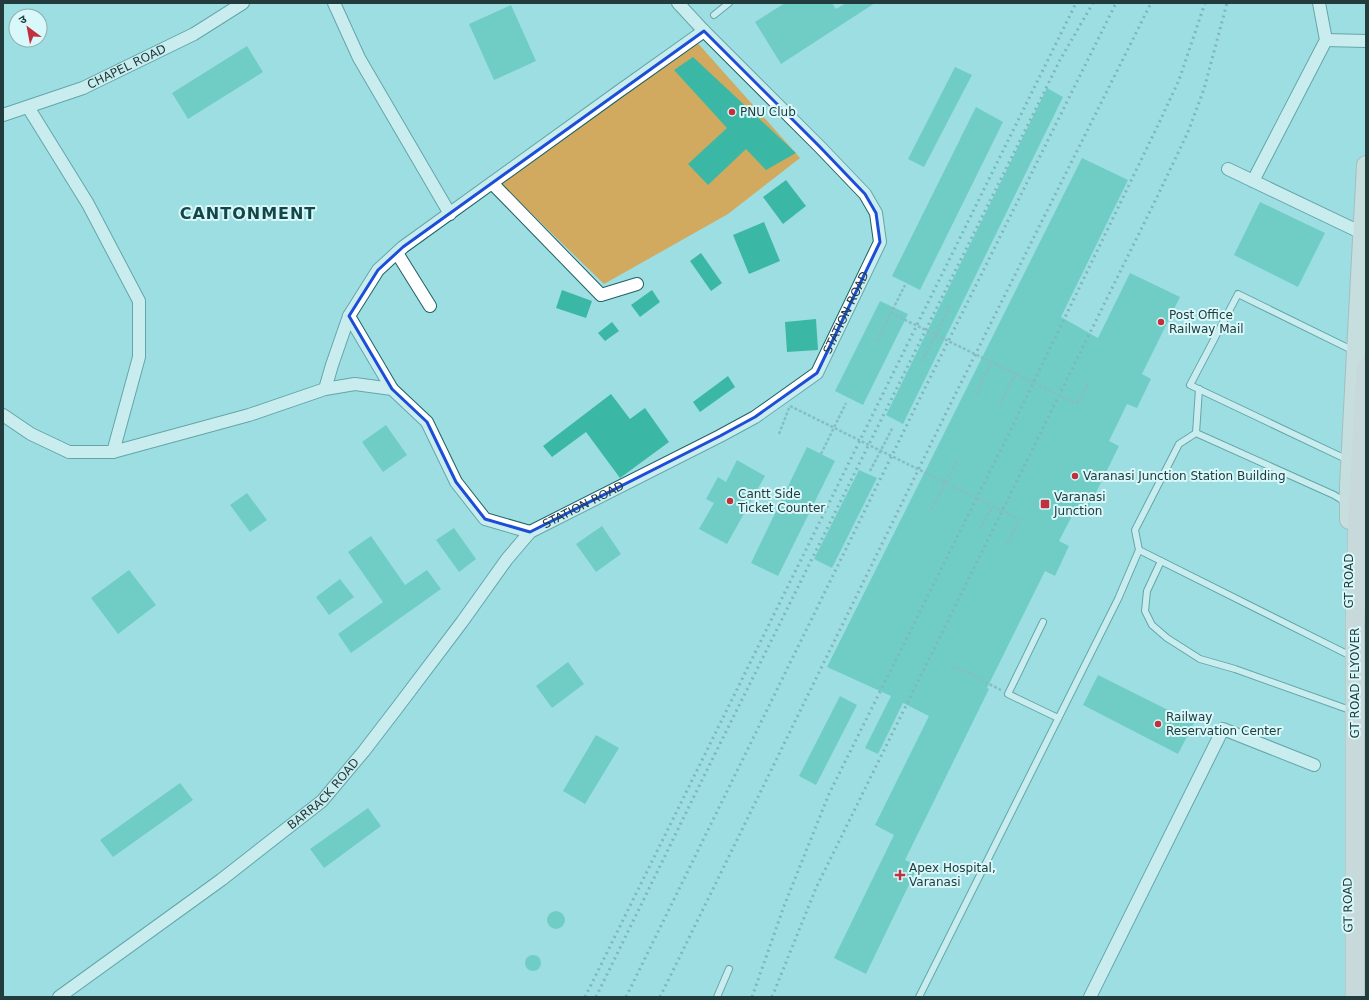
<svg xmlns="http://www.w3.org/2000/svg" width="1369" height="1000" viewBox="0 0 1369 1000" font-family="'DejaVu Sans','Noto Sans Devanagari',sans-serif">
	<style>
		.green { fill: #d1a95f }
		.building { fill: #3bb8a5 }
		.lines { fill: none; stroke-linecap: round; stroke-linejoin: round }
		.service-casing { stroke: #1f6165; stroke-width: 8 }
		.minor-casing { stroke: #1f6165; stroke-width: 14 }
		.primary-casing { stroke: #ad9695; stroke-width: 20 }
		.trunk-casing { stroke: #ad9695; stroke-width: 20 }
		.path { stroke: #68989b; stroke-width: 2.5; stroke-dasharray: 3 2; stroke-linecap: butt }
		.service { stroke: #fff; stroke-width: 6 }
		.minor { stroke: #fff; stroke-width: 12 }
		.primary { stroke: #fbdddc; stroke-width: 18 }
		.trunk { stroke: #fad2d0; stroke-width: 19 }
		.rail { stroke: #5a8689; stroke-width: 3; stroke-dasharray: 2 4; stroke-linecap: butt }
		.path-bridge { stroke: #68989b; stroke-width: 2.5; stroke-dasharray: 3 2; stroke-linecap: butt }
		.marked { fill: none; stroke: #1d4ed8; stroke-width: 3; stroke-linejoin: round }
		.poi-dot { fill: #c0303d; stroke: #d9f8fa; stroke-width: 1.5 }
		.labels { text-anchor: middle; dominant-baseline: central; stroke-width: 4; stroke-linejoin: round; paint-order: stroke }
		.street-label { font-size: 12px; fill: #223c3e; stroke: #d9f8fa }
		.poi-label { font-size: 12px; fill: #223c3e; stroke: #d9f8fa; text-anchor: start }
		.district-label { font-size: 16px; font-weight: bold; letter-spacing: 1px; fill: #134649; stroke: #d9f8fa }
	</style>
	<rect width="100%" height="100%" fill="#9ddee2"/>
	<path class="green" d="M 695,40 L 800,158 L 728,214 L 604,284 L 501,184 Z"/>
	<g class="building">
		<path d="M 785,3 L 832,3 L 836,9 L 846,3 L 875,3 L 781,64 L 755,22 Z"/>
		<path d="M 511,5 L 536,61 L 494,80 L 469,24 Z"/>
		<path d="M 247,46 L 263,72 L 188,119 L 172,93 Z"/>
		<path d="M 693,57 L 796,153 L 766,170 L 746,149 L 708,185 L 688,164 L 727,128 L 674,70 Z"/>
		<path d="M 955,67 L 972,75 L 924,167 L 908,159 Z"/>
		<path d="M 1047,88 L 1063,97 L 903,424 L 886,415 Z"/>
		<path d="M 976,107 L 1003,122 L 920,290 L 892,276 Z"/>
		<path d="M 1082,158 L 1128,180 L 1061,317 L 1098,338 L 1130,273 L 1180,297 L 1142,374 L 1151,379 L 1137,408 L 1127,404 L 1109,441 L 1119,446 L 1087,511 L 1077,506 L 1059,541 L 1069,546 L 1055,576 L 1045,571 L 987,688 L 989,689 L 905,860 L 918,866 L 866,974 L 834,958 L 894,835 L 875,825 L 929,716 L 903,703 L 878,754 L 865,748 L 891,696 L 827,667 Z"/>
		<path d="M 786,180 L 806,206 L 783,224 L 763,197 Z"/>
		<path d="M 1260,202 L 1325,233 L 1298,287 L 1234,255 Z"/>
		<path d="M 764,222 L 780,261 L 749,274 L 733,235 Z"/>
		<path d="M 701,253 L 722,283 L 711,291 L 690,261 Z"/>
		<path d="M 562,290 L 592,301 L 586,318 L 556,308 Z"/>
		<path d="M 652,290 L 660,302 L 640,317 L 631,305 Z"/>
		<path d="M 880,301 L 908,314 L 863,405 L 835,391 Z"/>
		<path d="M 816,319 L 818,350 L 787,352 L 785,322 Z"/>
		<path d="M 612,322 L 619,331 L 605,341 L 598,333 Z"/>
		<path d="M 728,376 L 735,387 L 700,412 L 693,402 Z"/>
		<path d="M 611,394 L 630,419 L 645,408 L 669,442 L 620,478 L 586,432 L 552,457 L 543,446 Z"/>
		<path d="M 386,425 L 407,455 L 383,472 L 362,442 Z"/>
		<path d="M 807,447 L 835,461 L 778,576 L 751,563 Z"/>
		<path d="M 737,460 L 765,476 L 727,544 L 699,529 L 714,503 L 706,499 L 718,477 L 726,482 Z"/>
		<path d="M 859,470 L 877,478 L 832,568 L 814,559 Z"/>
		<path d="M 247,493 L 267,520 L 250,532 L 230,505 Z"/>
		<path d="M 602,526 L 621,554 L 596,572 L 576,544 Z"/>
		<path d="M 454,528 L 476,559 L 459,572 L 436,540 Z"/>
		<path d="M 371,536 L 405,585 L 427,570 L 441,589 L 351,653 L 338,634 L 383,602 L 348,552 Z"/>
		<path d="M 129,570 L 156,605 L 118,634 L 91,598 Z"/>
		<path d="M 340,579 L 354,597 L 329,615 L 316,597 Z"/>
		<path d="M 568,662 L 584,684 L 552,708 L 536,686 Z"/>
		<path d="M 1098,675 L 1194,723 L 1178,754 L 1083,705 Z"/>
		<path d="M 840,696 L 857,705 L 816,785 L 799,776 Z"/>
		<path d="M 596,735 L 619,748 L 585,804 L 563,791 Z"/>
		<path d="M 180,783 L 193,800 L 113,857 L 100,840 Z"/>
		<path d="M 368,808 L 381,826 L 324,868 L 310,849 Z"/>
		<circle cx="556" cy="920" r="9"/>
		<circle cx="533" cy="963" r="8"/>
	</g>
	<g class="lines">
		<defs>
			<g id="service">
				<path d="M 714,15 L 729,3"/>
				<path d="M 1196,433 L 1199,389"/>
				<path d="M 1348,460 L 1190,385 L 1238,294 L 1354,351"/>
				<path d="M 1347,503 L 1334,495 L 1196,433 L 1179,444 L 1135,530 L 1139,550 L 1349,655"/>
				<path d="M 1161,561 L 1147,591 L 1145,611 L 1152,625 L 1167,638 L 1200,659 L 1235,669 L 1350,710"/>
				<path d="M 1043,622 L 1008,694 L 1058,718"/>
				<path d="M 717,997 L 729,969"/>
				<path d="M 919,997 L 1118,599 L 1139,550"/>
			</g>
			<g id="minor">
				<path d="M 334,3 L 359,58 L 450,214"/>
				<path d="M 1326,40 L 1366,41"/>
				<path d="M 28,107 L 88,204 L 139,301 L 139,357 L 113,452 L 249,415 L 325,389 L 355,384 L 392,389 L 427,422 L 456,482 L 485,519 L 530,532"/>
				<path id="s1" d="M 3,115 L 83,88 L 194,34 L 243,3"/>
				<path d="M 1228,169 L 1362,233"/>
				<path d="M 1253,181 L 1326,40 L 1319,3"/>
				<path d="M 492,183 L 601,295 L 637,284"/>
				<path d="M 397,253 L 430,306"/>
				<path d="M 349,316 L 392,389"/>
				<path d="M 325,389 L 332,365 L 349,316 L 378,270 L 403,247 L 618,92 L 704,31"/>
				<path d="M 3,415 L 31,434 L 69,452 L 113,452"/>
				<path id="s2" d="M 59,997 L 221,880 L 322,801 L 364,751 L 397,708 L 462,622 L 507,559 L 530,532 L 720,436 L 755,417 L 817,373 L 880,242 L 876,213 L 865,194 L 820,147 L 704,31 L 678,3"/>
				<path d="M 1090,997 L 1223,729 L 1314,765"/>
			</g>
			<path id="primary" d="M 1349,520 L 1349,486 L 1356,352 L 1366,165"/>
			<path id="trunk" d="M 1355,997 L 1355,625 L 1358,510 L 1366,368"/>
		</defs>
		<use href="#service" class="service-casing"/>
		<use href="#minor" class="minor-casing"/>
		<use href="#primary" class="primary-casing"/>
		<use href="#trunk" class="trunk-casing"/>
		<g class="path">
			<path d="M 877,341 L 905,285"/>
			<path d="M 922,362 L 951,304"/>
			<path d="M 976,394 L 992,362"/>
			<path d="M 1000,404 L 1016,374"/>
			<path d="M 1077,404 L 1088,383"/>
			<path d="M 779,434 L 789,408"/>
			<path d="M 821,454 L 846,403"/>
			<path d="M 870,471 L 893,427"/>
			<path d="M 932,509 L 958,459"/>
			<path d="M 980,529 L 993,506"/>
			<path d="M 1007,544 L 1019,519"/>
			<path d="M 954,666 L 1001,690"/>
		</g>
		<use href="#service" class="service"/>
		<use href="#minor" class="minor"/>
		<use href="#primary" class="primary"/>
		<use href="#trunk" class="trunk"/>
		<g class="rail">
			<path d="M 585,997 L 1076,3"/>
			<path d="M 596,997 L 704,776 L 1060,60 L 1093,3"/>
			<path d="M 626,997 L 925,388 L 1116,3"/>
			<path d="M 660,997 L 951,403 L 1151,3"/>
			<path d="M 752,997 L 784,906 L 829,794 L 1009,433 L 1159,123 L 1179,80 L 1205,3"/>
			<path d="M 772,997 L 816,888 L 1158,195 L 1188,132 L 1204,89 L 1227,3"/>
		</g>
		<g class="path-bridge">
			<path d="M 891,313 L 1077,404"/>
			<path d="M 790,406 L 1019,519"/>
		</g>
	</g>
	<path d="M0 0H1369V1000H0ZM 704,31 L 820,147 L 865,194 L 876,213 L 880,242 L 817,373 L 755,417 L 720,436 L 530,532 L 485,519 L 456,482 L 427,422 L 392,389 L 349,316 L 378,270 L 403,247 Z" fill="#9ddee2" fill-opacity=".55" fill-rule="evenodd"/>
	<path class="marked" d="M 704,31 L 820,147 L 865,194 L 876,213 L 880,242 L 817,373 L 755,417 L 720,436 L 530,532 L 485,519 L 456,482 L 427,422 L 392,389 L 349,316 L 378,270 L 403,247 Z"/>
	<g class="poi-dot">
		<circle cx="732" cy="112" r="4"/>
		<circle cx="1161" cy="322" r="4"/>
		<circle cx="1075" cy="476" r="4"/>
		<circle cx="730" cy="501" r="4"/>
		<rect x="1040" y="499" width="10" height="10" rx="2"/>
		<circle cx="1158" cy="724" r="4"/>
		<path d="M898 869h4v4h4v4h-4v4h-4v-4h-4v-4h4z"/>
	</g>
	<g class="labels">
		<g class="street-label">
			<text stroke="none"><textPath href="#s1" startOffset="133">CHAPEL ROAD</textPath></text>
			<text stroke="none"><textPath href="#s2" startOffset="1064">STATION ROAD</textPath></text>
			<text stroke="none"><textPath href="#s2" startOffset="728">STATION ROAD</textPath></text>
			<text transform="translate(1349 581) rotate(-90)">GT ROAD</text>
			<text transform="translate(1355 683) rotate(-90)">GT ROAD FLYOVER</text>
			<text stroke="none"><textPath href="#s2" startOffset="334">BARRACK ROAD</textPath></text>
			<text transform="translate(1348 905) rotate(-91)">GT ROAD</text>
		</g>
		<g class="poi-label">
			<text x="740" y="112">PNU Club</text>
			<text x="1169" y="315">Post Office<tspan x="1169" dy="14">Railway Mail</tspan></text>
			<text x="1083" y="476">Varanasi Junction Station Building</text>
			<text x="738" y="494">Cantt Side<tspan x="738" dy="14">Ticket Counter</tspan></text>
			<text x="1054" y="497">Varanasi<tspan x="1054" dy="14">Junction</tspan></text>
			<text x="1166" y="717">Railway<tspan x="1166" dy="14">Reservation Center</tspan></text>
			<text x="909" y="868">Apex Hospital,<tspan x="909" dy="14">Varanasi</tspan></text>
		</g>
		<g class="district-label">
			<text x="248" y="213">CANTONMENT</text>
		</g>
	</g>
	<rect width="1369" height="1000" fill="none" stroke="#223c3e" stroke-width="8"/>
	<g transform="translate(28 28) rotate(328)"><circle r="19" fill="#d9f8fa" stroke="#90adaf"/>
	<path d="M0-3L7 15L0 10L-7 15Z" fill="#c0303d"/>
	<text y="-6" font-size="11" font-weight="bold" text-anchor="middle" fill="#223c3e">उ</text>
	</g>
</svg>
